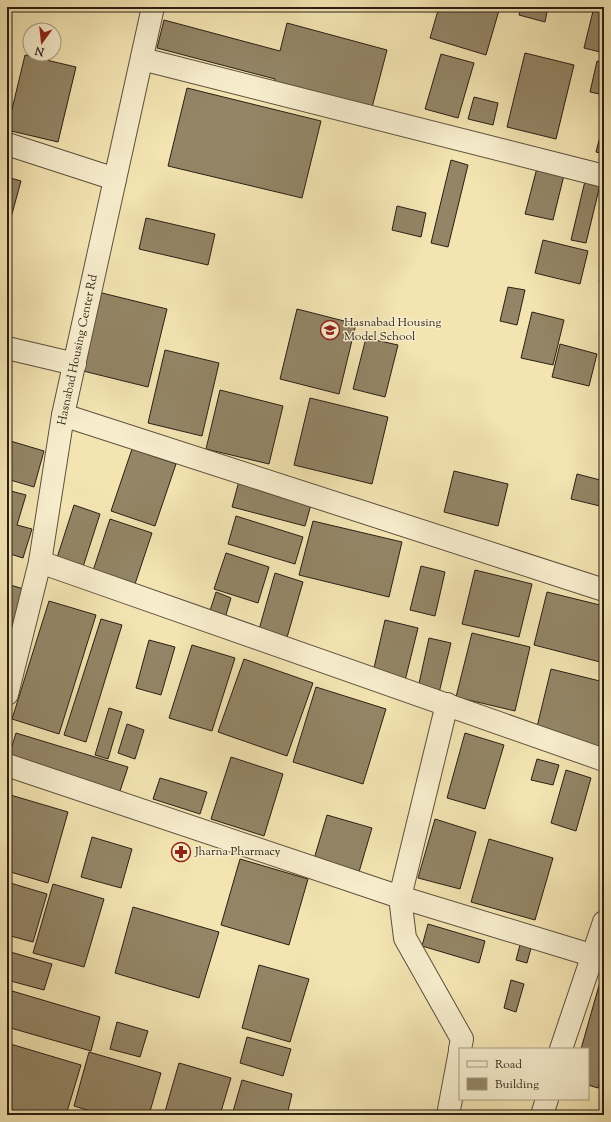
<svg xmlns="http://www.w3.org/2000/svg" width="611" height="1122" viewBox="0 0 611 1122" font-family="'Sorts Mill Goudy',serif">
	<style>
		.building { fill: #938566; stroke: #2a1f14 }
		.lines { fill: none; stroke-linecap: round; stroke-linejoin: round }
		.minor-casing { stroke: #5c503c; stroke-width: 24 }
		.minor { stroke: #f7edcd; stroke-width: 22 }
		.labels { text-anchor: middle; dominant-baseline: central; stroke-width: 3; stroke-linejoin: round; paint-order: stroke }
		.poi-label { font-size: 12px; fill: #2a1f14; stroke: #f7edcd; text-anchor: start }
		.street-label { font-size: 12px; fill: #2a1f14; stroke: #f7edcd }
	</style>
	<rect width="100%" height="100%" fill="#f3e4b2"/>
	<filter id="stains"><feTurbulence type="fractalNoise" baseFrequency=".005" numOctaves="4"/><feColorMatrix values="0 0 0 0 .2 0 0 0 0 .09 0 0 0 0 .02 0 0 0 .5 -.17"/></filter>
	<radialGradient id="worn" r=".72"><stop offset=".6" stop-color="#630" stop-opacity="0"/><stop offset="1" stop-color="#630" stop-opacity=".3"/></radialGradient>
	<g class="building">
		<path d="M 439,7 L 500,7 L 486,55 L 430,38 Z"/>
		<path d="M 521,7 L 548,7 L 545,22 L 519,15 Z"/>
		<path d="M 594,7 L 604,7 L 604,53 L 584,48 Z"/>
		<path d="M 164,20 L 280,51 L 287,23 L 387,50 L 370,115 L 272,89 L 275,79 L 157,48 Z"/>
		<path d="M 525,53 L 574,65 L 556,139 L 507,127 Z"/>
		<path d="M 441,54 L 474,63 L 458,118 L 425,109 Z"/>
		<path d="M 25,55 L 76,67 L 58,142 L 7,130 Z"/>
		<path d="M 597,61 L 604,63 L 604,95 L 590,92 Z"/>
		<path d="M 187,88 L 321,121 L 302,198 L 168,166 Z"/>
		<path d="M 474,97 L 498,103 L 493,125 L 468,119 Z"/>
		<path d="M 603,125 L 604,125 L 604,154 L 596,152 Z"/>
		<path d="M 451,160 L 468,165 L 448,247 L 431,243 Z"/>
		<path d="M 537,168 L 564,175 L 553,220 L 525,214 Z"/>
		<path d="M 7,177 L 21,181 L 7,232 Z"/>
		<path d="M 585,181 L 600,185 L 586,243 L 571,240 Z"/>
		<path d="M 397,206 L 426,213 L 421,237 L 392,230 Z"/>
		<path d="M 146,218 L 215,234 L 208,265 L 139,249 Z"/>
		<path d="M 543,240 L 588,251 L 580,284 L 535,273 Z"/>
		<path d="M 604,260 L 604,283 L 599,281 Z"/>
		<path d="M 508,287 L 525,290 L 517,325 L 500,321 Z"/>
		<path d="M 98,292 L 167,309 L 148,387 L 79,370 Z"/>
		<path d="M 297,309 L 356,324 L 339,394 L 280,379 Z"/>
		<path d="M 532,312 L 564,320 L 553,365 L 521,358 Z"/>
		<path d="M 366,338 L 398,345 L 385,397 L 353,389 Z"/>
		<path d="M 560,344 L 597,354 L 589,386 L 552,377 Z"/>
		<path d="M 165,350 L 219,363 L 202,436 L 148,423 Z"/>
		<path d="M 220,390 L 283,406 L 269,464 L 206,449 Z"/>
		<path d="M 310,398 L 388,417 L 372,484 L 294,465 Z"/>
		<path d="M 7,440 L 44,451 L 34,487 L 7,479 Z"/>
		<path d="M 132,449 L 176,464 L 155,526 L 111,511 Z"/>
		<path d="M 454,471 L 508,484 L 498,526 L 444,512 Z"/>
		<path d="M 577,474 L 604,481 L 604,507 L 571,499 Z"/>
		<path d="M 239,481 L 312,501 L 305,526 L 232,507 Z"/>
		<path d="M 7,490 L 26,495 L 17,525 L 32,529 L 23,558 L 7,553 Z"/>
		<path d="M 74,505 L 100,514 L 82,570 L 56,561 Z"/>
		<path d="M 236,516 L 303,537 L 295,564 L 228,544 Z"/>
		<path d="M 110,519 L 152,533 L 132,593 L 90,580 Z"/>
		<path d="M 313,521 L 402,542 L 389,597 L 299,575 Z"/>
		<path d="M 226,553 L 269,567 L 258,603 L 214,589 Z"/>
		<path d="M 421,566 L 445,572 L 435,616 L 410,610 Z"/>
		<path d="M 475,570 L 532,584 L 519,637 L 462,624 Z"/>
		<path d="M 275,573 L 303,582 L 284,648 L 256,640 Z"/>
		<path d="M 7,584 L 27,590 L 7,654 Z"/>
		<path d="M 216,592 L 231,598 L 222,628 L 206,623 Z"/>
		<path d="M 547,592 L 604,606 L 604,663 L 534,645 Z"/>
		<path d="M 49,601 L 96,615 L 59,734 L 12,719 Z"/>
		<path d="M 101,619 L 122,625 L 86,742 L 64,735 Z"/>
		<path d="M 385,620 L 418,628 L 403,689 L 371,681 Z"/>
		<path d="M 472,633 L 530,647 L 515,711 L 456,697 Z"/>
		<path d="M 429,638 L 451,643 L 439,693 L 418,688 Z"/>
		<path d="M 149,640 L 175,647 L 161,695 L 136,688 Z"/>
		<path d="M 192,645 L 235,658 L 212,731 L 169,718 Z"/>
		<path d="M 244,659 L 313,683 L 287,756 L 218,732 Z"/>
		<path d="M 551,669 L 604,682 L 604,748 L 536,731 Z"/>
		<path d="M 316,687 L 386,709 L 363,784 L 293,762 Z"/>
		<path d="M 109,708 L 122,712 L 108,759 L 95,755 Z"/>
		<path d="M 127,724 L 144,730 L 135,759 L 118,753 Z"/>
		<path d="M 16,733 L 128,767 L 119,794 L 8,759 Z"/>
		<path d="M 465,733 L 504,745 L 485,809 L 447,798 Z"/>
		<path d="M 231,757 L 283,774 L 264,836 L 211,819 Z"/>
		<path d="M 537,759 L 559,765 L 553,785 L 531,780 Z"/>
		<path d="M 566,770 L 591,778 L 576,831 L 551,823 Z"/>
		<path d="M 160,778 L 207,792 L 200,814 L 153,799 Z"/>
		<path d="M 7,794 L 68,812 L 48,883 L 7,871 Z"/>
		<path d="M 327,815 L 372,828 L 359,872 L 314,859 Z"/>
		<path d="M 435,819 L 476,832 L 460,889 L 418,878 Z"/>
		<path d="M 92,837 L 132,849 L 121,888 L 81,877 Z"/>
		<path d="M 489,839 L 553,858 L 535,920 L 471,902 Z"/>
		<path d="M 240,859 L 308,879 L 289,945 L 221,925 Z"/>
		<path d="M 7,882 L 47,894 L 33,942 L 7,935 Z"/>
		<path d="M 53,884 L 104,899 L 84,967 L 33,953 Z"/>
		<path d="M 133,907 L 219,932 L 199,998 L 115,973 Z"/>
		<path d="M 428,924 L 485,941 L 479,963 L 422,946 Z"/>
		<path d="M 520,945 L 531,948 L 527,963 L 516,960 Z"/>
		<path d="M 7,951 L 52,964 L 44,990 L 7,980 Z"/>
		<path d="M 259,965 L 309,979 L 290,1042 L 242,1028 Z"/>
		<path d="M 511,980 L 524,984 L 516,1012 L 504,1008 Z"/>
		<path d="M 600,982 L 604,984 L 604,1066 L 598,1088 L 588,1085 L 588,1049 L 581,1049 Z"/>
		<path d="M 12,991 L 100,1017 L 91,1051 L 7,1027 L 7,1008 Z"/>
		<path d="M 117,1022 L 148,1031 L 140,1057 L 110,1049 Z"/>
		<path d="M 247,1037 L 291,1049 L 283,1076 L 240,1063 Z"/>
		<path d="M 7,1043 L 81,1065 L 66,1115 L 27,1115 L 7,1109 Z"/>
		<path d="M 89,1052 L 161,1073 L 149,1115 L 103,1115 L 74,1106 Z"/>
		<path d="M 179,1063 L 231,1078 L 220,1115 L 164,1115 Z"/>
		<path d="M 242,1080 L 292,1094 L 287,1115 L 232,1115 Z"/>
	</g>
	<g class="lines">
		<defs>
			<g id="minor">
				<path d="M 142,59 L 604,176"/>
				<path d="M 7,144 L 115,179"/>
				<path d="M 7,348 L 75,364"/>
				<path d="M 63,415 L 604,590"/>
				<path d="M 40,562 L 604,760"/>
				<path d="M 7,694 L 40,562 L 63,415 L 153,7"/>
				<path d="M 447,704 L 400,897 L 405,938 L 462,1039 L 460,1049"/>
				<path d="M 7,765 L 400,897 L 604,959"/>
				<path d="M 561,1049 L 604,922"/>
				<path d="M 448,1115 L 460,1051"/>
				<path d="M 542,1115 L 547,1099"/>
			</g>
		</defs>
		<use href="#minor" class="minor-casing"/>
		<use href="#minor" class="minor"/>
	</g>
	<defs>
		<symbol id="school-ring" viewBox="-11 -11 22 22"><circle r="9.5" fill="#f7edcd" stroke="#8f2418" stroke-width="1.5"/><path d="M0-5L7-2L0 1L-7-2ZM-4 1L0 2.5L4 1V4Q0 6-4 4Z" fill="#8f2418"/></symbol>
		<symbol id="pharmacy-ring" viewBox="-11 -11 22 22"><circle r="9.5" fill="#f7edcd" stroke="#8f2418" stroke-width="1.5"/><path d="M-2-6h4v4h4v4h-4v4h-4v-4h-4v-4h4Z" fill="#8f2418"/></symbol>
	</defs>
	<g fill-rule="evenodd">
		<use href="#school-ring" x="319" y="319" width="22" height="22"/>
		<use href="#pharmacy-ring" x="170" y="841" width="22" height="22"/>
	</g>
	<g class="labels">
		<g class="poi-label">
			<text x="344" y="323">Hasnabad Housing<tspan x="344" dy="14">Model School</tspan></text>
			<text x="195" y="852">Jharna Pharmacy</text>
		</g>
		<g class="street-label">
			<text transform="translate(78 350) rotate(-78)">Hasnabad Housing Center Rd</text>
		</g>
	</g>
	<rect width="611" height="1122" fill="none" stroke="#f3e4b2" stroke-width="24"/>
	<rect x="8" y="8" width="595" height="1106" fill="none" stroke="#2a1f14" stroke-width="2"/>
	<rect x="12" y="12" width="587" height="1098" fill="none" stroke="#2a1f14"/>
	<rect x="459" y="1048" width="130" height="52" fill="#f7edcd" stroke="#a59b83"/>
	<rect x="467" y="1061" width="20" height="6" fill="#f7edcd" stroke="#a59b83"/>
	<text x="495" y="1068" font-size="12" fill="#2a1f14">Road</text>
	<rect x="467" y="1078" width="20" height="12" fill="#938566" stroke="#a59b83"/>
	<text x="495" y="1088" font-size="12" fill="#2a1f14">Building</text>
	<g transform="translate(42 42) rotate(195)"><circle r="19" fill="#f7edcd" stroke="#a59b83"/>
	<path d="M0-3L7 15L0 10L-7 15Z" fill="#8f2418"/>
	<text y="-6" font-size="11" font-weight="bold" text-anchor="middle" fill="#2a1f14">N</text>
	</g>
	<rect width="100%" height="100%" filter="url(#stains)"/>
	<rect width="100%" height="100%" fill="url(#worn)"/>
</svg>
